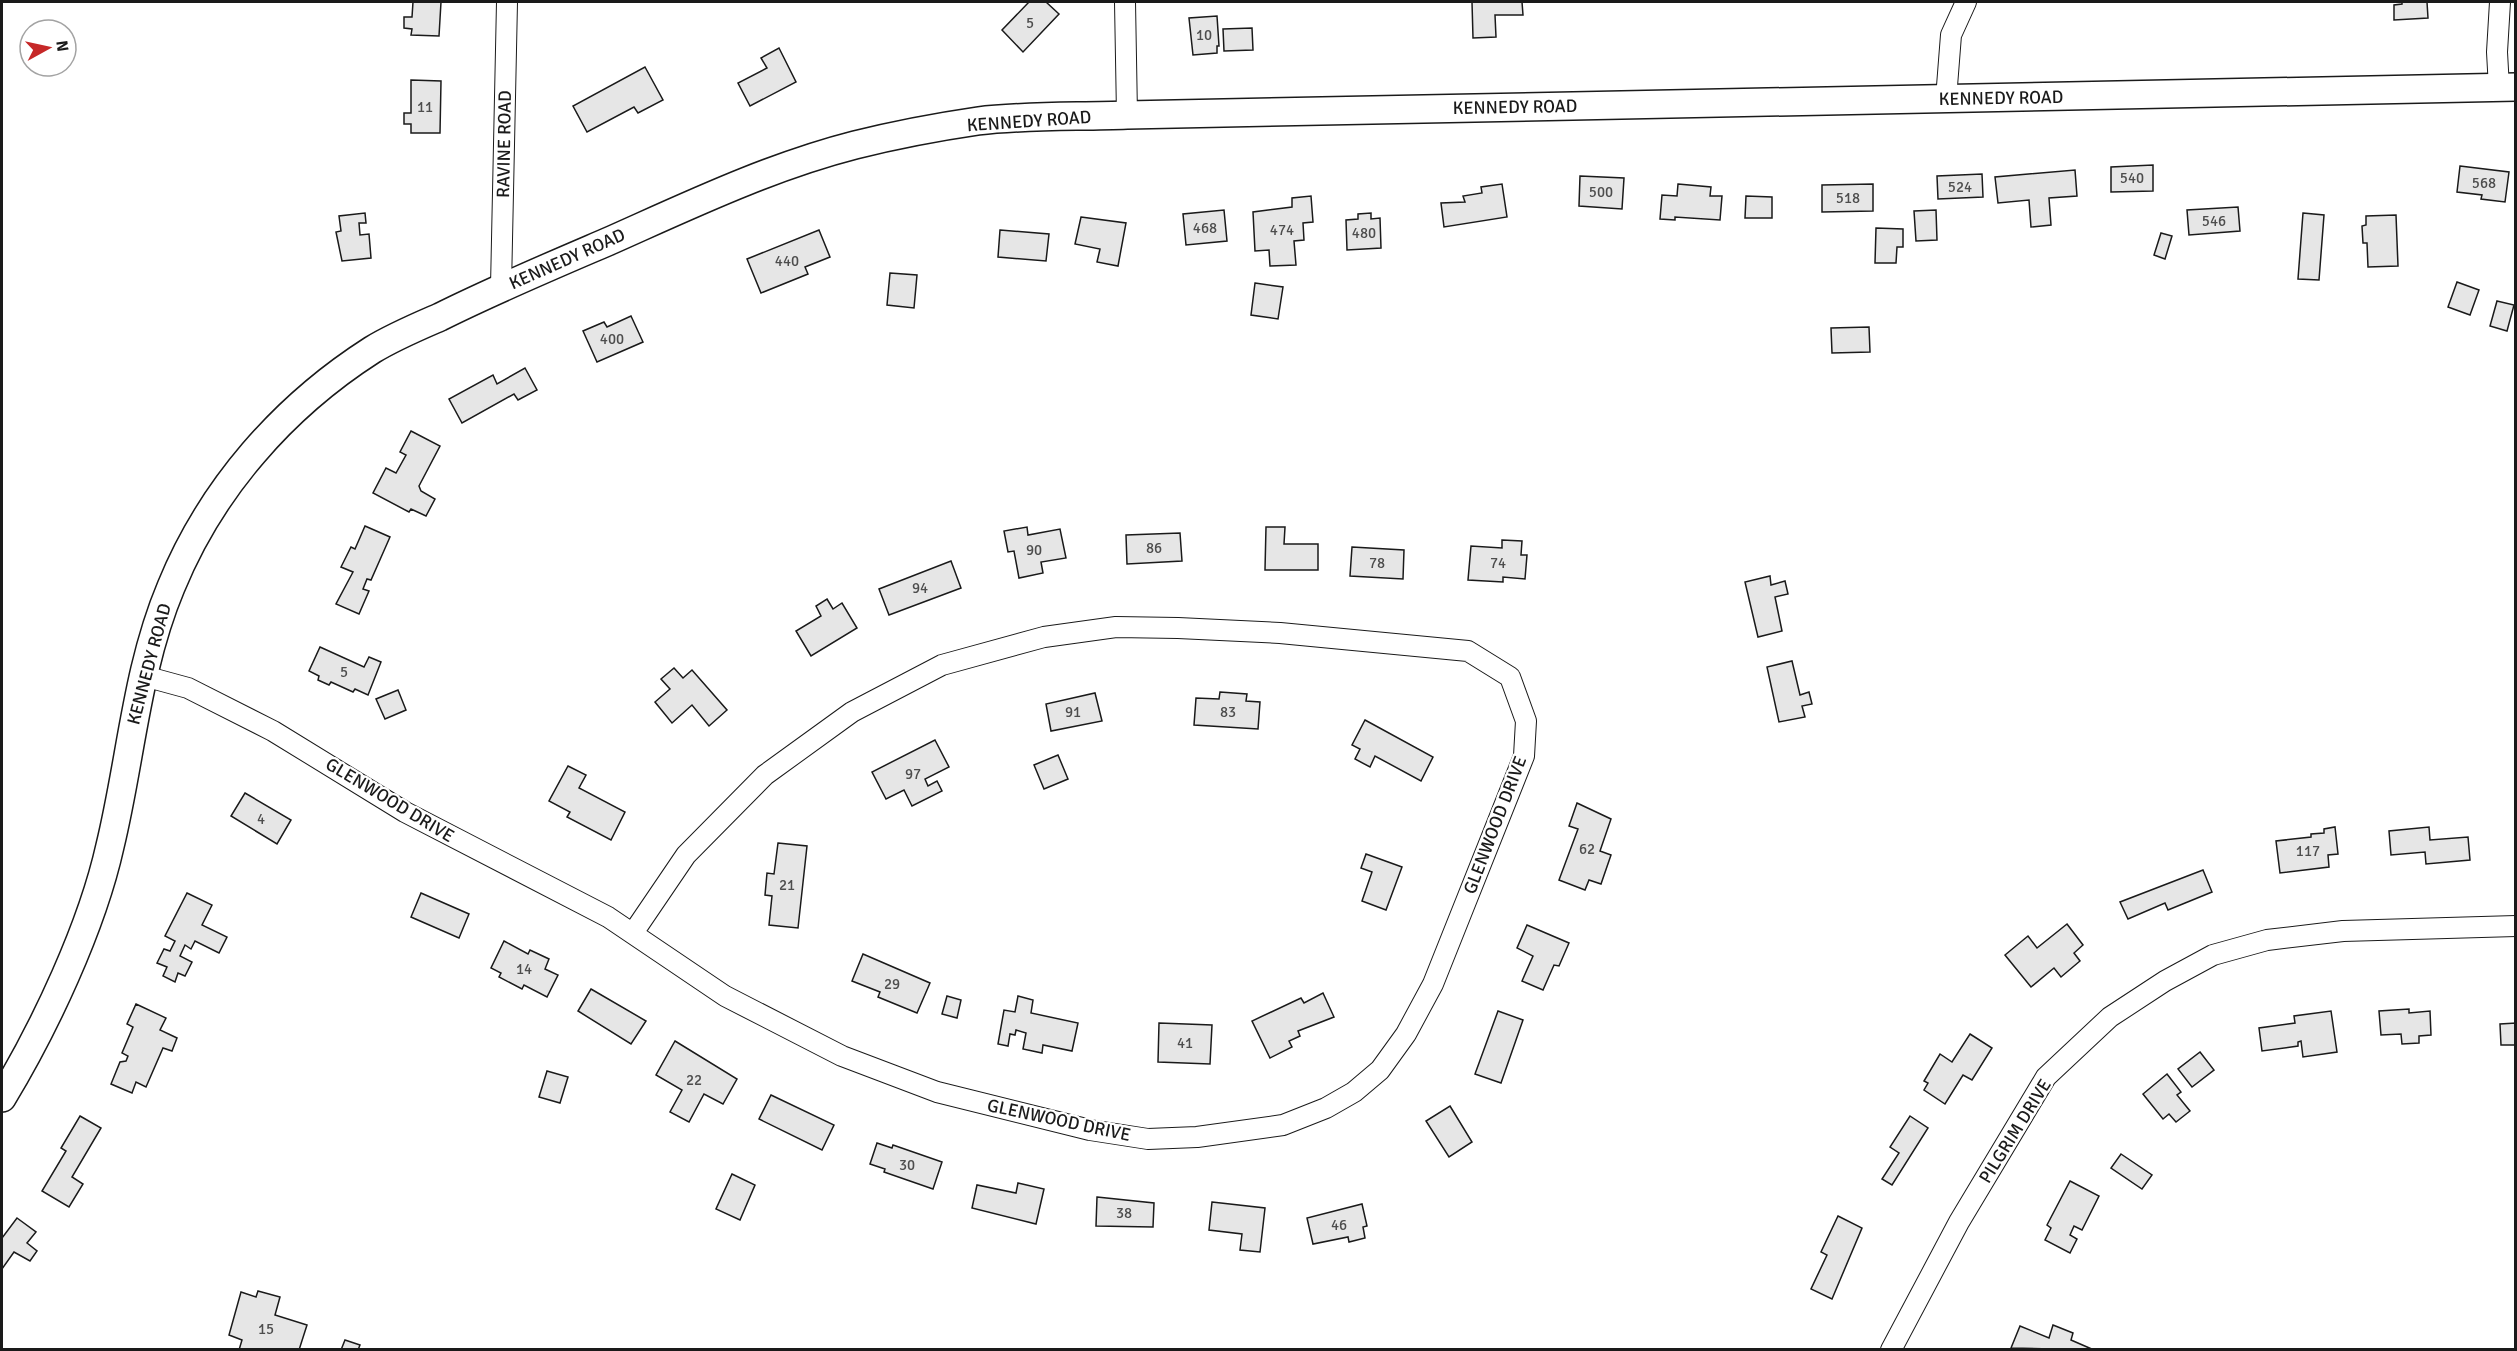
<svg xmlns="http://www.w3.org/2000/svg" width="2517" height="1351" viewBox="0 0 2517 1351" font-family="Signika,sans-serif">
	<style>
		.building { fill: #e6e6e6; stroke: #1a1a1a; stroke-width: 1.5 }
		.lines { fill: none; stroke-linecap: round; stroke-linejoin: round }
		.street-casing { stroke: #1a1a1a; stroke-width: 22 }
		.secondary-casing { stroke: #1a1a1a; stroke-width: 30 }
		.street { stroke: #fff; stroke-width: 20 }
		.secondary { stroke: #fff; stroke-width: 27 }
		.labels { text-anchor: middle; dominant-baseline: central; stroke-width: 4.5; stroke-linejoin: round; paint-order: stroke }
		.number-label { font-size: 15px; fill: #4d4d4d }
		.street-label { font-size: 18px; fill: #1a1a1a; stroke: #fff }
	</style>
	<rect width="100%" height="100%" fill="#fff"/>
	<g class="building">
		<path d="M 413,2 L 441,2 L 439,36 L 411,35 L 412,29 L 404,28 L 404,17 L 412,17 Z"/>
		<path d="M 1029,2 L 1046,2 L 1059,14 L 1023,52 L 1002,30 Z"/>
		<path d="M 1472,2 L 1522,2 L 1523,15 L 1495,15 L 1496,37 L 1473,38 Z"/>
		<path d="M 2402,2 L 2427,2 L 2428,18 L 2394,20 L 2394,5 L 2402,4 Z"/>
		<path d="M 1217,16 L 1219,46 L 1217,46 L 1217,53 L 1193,55 L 1189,18 Z"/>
		<path d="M 1252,28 L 1253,50 L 1224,51 L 1223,29 Z"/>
		<path d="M 779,48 L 796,82 L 750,106 L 738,83 L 767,68 L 761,58 Z"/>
		<path d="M 645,67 L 663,100 L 638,113 L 634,107 L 587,132 L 573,106 Z"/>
		<path d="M 411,80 L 441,81 L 440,133 L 411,133 L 411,124 L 404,124 L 404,113 L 411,113 Z"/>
		<path d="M 2153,165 L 2153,191 L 2111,192 L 2111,167 Z"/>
		<path d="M 2460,166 L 2509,172 L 2505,202 L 2481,199 L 2482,195 L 2457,192 Z"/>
		<path d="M 2075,170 L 2077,196 L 2049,198 L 2051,225 L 2031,227 L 2029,200 L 1998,203 L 1995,177 Z"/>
		<path d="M 1982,174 L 1983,197 L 1938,199 L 1937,176 Z"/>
		<path d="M 1580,176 L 1624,178 L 1622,209 L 1579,206 Z"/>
		<path d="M 1502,184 L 1507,217 L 1444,227 L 1441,203 L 1465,202 L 1463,196 L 1482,193 L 1481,187 Z"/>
		<path d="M 1678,184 L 1711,187 L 1710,196 L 1722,196 L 1720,220 L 1675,217 L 1675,220 L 1660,219 L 1662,195 L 1677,196 Z"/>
		<path d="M 1873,184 L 1873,211 L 1822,212 L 1822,185 Z"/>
		<path d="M 1311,196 L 1313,222 L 1303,223 L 1304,240 L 1294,241 L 1296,265 L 1270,266 L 1269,250 L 1255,251 L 1253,212 L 1292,207 L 1292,198 Z"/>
		<path d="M 1746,196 L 1772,197 L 1772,218 L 1745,218 Z"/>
		<path d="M 2238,207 L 2240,231 L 2189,235 L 2187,210 Z"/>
		<path d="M 1224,210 L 1227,241 L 1186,245 L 1183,214 Z"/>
		<path d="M 1936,210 L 1937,240 L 1916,241 L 1914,211 Z"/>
		<path d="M 365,213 L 366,223 L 359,223 L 360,235 L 369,234 L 371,258 L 342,261 L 336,232 L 341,231 L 339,216 Z"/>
		<path d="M 1371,213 L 1371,219 L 1380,218 L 1381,248 L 1347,250 L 1346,220 L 1358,219 L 1358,214 Z"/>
		<path d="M 2303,213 L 2324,215 L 2319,280 L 2298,279 Z"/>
		<path d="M 2396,215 L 2398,266 L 2368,267 L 2367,243 L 2363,243 L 2362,226 L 2366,225 L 2366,216 Z"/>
		<path d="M 1081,217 L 1126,223 L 1118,266 L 1097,262 L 1100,249 L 1075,244 Z"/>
		<path d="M 1876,228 L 1903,229 L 1903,247 L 1897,247 L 1896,263 L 1875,263 Z"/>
		<path d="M 819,230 L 830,257 L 805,267 L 808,274 L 761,293 L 747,259 Z"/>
		<path d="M 1000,230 L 1049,234 L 1046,261 L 998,257 Z"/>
		<path d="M 2161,233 L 2172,236 L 2165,259 L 2154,255 Z"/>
		<path d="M 890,273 L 917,275 L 914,308 L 887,305 Z"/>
		<path d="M 2457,282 L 2479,290 L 2470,315 L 2448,307 Z"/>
		<path d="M 1255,283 L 1283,287 L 1278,319 L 1251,315 Z"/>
		<path d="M 2497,301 L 2514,305 L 2507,331 L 2490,326 Z"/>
		<path d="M 631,316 L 643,342 L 597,362 L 583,331 L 604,322 L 607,327 Z"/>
		<path d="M 1869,327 L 1870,352 L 1832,353 L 1831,328 Z"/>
		<path d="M 525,368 L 537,390 L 518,400 L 514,394 L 462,423 L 449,399 L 493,375 L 497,384 Z"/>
		<path d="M 411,431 L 440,446 L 419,486 L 421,491 L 435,499 L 426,516 L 411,509 L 409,512 L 373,493 L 386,468 L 396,473 L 406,455 L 400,452 Z"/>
		<path d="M 365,526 L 390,537 L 371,580 L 367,579 L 363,589 L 369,591 L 359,614 L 336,604 L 353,572 L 341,567 L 351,547 L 355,549 Z"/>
		<path d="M 1027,527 L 1028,535 L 1060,529 L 1066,558 L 1041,562 L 1043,573 L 1019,578 L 1014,551 L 1008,552 L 1004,531 Z"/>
		<path d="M 1266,527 L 1285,527 L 1284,544 L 1318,544 L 1318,570 L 1265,570 Z"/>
		<path d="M 1180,533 L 1182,561 L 1127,564 L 1126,535 Z"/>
		<path d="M 1502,540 L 1522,541 L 1521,555 L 1527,555 L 1525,579 L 1503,577 L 1503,582 L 1468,580 L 1471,546 L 1502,548 Z"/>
		<path d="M 1352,547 L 1404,550 L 1403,579 L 1350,576 Z"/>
		<path d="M 951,561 L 961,588 L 889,615 L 879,589 Z"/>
		<path d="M 1770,576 L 1771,585 L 1785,581 L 1788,594 L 1775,597 L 1782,631 L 1758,637 L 1745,582 Z"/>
		<path d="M 827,599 L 833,609 L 842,603 L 857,628 L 811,656 L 796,631 L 821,616 L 816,606 Z"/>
		<path d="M 320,647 L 364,667 L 369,657 L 381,662 L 368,695 L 355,689 L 353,692 L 331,682 L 329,685 L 318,680 L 319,676 L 309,671 Z"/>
		<path d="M 1792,661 L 1800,695 L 1809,692 L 1812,704 L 1802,706 L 1805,717 L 1779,722 L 1767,667 Z"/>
		<path d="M 674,668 L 683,678 L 692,670 L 727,710 L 709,726 L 692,705 L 672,723 L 655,702 L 670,689 L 661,679 Z"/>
		<path d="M 398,690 L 406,710 L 385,719 L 376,699 Z"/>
		<path d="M 1220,692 L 1247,694 L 1246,701 L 1260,702 L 1258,729 L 1194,725 L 1196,698 L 1219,699 Z"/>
		<path d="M 1095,693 L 1102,721 L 1051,731 L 1046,704 Z"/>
		<path d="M 1365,720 L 1433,757 L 1421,781 L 1375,756 L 1370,767 L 1355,759 L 1360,749 L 1352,745 Z"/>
		<path d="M 935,740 L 949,767 L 925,779 L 928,786 L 937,781 L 942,791 L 912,806 L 904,790 L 886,799 L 872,772 Z"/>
		<path d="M 1058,755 L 1068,779 L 1044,789 L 1034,765 Z"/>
		<path d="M 568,766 L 586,775 L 579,788 L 625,812 L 611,840 L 567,817 L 570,812 L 549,801 Z"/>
		<path d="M 245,793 L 291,820 L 277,844 L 231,816 Z"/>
		<path d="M 1577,803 L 1611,819 L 1600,851 L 1611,855 L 1601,884 L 1589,880 L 1585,890 L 1559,880 L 1578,829 L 1569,826 Z"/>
		<path d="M 2335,827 L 2338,854 L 2328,855 L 2329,867 L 2280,873 L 2276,841 L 2311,837 L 2311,834 L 2324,833 L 2324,829 Z"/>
		<path d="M 2429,827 L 2430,840 L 2468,837 L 2470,860 L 2426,864 L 2425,852 L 2391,855 L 2389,831 Z"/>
		<path d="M 778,843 L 807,846 L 798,928 L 769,925 L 772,896 L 765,895 L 767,873 L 774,874 Z"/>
		<path d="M 1366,854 L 1402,867 L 1386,910 L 1362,901 L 1372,872 L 1361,868 Z"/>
		<path d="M 2203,870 L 2212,892 L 2168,910 L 2165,903 L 2128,919 L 2120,902 Z"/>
		<path d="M 187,893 L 212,905 L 202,925 L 227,937 L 219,953 L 195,941 L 191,949 L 185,945 L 180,956 L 192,962 L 185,976 L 178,973 L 175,982 L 163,976 L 167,967 L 157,963 L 164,949 L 170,951 L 175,941 L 165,936 Z"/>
		<path d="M 421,893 L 469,914 L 459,938 L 411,917 Z"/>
		<path d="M 2067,924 L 2083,945 L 2074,953 L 2080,961 L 2061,977 L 2054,968 L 2031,987 L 2005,955 L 2028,936 L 2037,948 Z"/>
		<path d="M 1527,925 L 1569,943 L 1559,966 L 1554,965 L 1543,990 L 1522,981 L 1533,956 L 1517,948 Z"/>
		<path d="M 504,941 L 528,954 L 530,950 L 549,959 L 545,969 L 558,975 L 547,997 L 524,985 L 522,989 L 499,977 L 501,973 L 491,968 Z"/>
		<path d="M 863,954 L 930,983 L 917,1013 L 878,997 L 880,992 L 852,981 Z"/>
		<path d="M 591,989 L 646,1021 L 631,1044 L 578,1011 Z"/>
		<path d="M 1323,993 L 1334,1017 L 1298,1031 L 1300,1036 L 1289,1041 L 1292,1047 L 1270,1058 L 1252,1021 L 1301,998 L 1304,1003 Z"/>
		<path d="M 947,996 L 961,1000 L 957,1018 L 942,1014 Z"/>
		<path d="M 1018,996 L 1033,1000 L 1031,1013 L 1078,1023 L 1072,1051 L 1043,1045 L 1042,1053 L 1023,1049 L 1026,1033 L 1016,1030 L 1015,1035 L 1010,1034 L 1008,1046 L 998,1044 L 1004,1010 L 1015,1012 Z"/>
		<path d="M 136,1004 L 166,1018 L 160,1030 L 177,1038 L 172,1051 L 163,1048 L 146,1087 L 136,1082 L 132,1093 L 111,1084 L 120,1062 L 126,1061 L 128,1056 L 122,1053 L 133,1027 L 127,1024 Z"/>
		<path d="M 2409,1009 L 2409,1013 L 2430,1011 L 2431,1035 L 2419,1036 L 2419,1043 L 2402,1044 L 2401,1034 L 2381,1035 L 2379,1011 Z"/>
		<path d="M 1498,1011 L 1523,1020 L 1501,1083 L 1475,1074 Z"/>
		<path d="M 2331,1011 L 2337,1052 L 2303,1057 L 2301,1041 L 2298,1042 L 2298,1046 L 2262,1051 L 2259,1028 L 2295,1023 L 2294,1016 Z"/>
		<path d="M 1159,1023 L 1212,1025 L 1210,1064 L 1158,1062 Z"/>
		<path d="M 2516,1023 L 2516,1045 L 2501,1045 L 2500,1024 Z"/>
		<path d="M 1970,1034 L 1992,1048 L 1972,1080 L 1963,1075 L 1945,1104 L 1924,1090 L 1928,1083 L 1924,1081 L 1940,1054 L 1952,1062 Z"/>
		<path d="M 675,1041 L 737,1079 L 723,1104 L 704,1094 L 689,1122 L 670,1112 L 682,1090 L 656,1075 Z"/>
		<path d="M 2200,1052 L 2214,1070 L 2192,1087 L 2178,1069 Z"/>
		<path d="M 547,1071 L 568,1077 L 560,1103 L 539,1097 Z"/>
		<path d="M 2167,1074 L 2181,1092 L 2177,1095 L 2190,1111 L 2176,1122 L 2169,1114 L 2163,1119 L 2143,1094 Z"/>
		<path d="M 771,1095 L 834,1125 L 822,1150 L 759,1119 Z"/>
		<path d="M 1450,1106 L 1472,1142 L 1449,1157 L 1426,1121 Z"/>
		<path d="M 80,1116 L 101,1128 L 72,1177 L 83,1184 L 69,1207 L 42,1191 L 66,1151 L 61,1148 Z"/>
		<path d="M 1910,1116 L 1928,1128 L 1892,1185 L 1882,1179 L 1899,1153 L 1890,1147 Z"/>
		<path d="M 877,1143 L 892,1148 L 893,1145 L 942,1162 L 933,1189 L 884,1172 L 885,1169 L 870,1164 Z"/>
		<path d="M 2121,1154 L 2152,1175 L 2142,1189 L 2111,1168 Z"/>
		<path d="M 732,1174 L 755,1185 L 740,1220 L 716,1209 Z"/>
		<path d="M 2070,1181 L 2099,1196 L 2082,1230 L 2074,1226 L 2070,1235 L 2077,1239 L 2070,1253 L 2045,1240 L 2051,1228 L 2047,1225 Z"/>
		<path d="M 1018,1183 L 1044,1189 L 1036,1224 L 972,1208 L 977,1185 L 1016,1193 Z"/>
		<path d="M 1097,1197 L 1154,1203 L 1153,1227 L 1096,1226 Z"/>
		<path d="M 1212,1202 L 1265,1208 L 1260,1252 L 1240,1250 L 1242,1234 L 1209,1230 Z"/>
		<path d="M 1362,1204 L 1367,1226 L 1363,1227 L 1365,1238 L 1349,1242 L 1348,1237 L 1313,1244 L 1307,1218 Z"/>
		<path d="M 1838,1216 L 1862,1228 L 1832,1299 L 1811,1289 L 1827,1255 L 1821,1252 Z"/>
		<path d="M 17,1218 L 36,1232 L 27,1243 L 37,1251 L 30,1261 L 14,1252 L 2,1269 L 2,1238 Z"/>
		<path d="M 258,1291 L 280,1297 L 275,1315 L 307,1325 L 299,1350 L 239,1350 L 242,1340 L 229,1335 L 241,1292 L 256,1297 Z"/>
		<path d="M 2053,1325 L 2073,1333 L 2071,1340 L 2094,1350 L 2011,1348 L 2020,1326 L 2049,1338 Z"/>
		<path d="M 345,1340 L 360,1345 L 358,1350 L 341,1350 Z"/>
	</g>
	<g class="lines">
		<defs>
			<g id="street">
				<path d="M 1125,2 L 1127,115"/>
				<path d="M 2499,88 L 2497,52 L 2500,2"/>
				<path d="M 1946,99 L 1951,35 L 1966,2"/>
				<path d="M 501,287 L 507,2"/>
				<path d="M 144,676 L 188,688 L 273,731 L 405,812 L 608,917 L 725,996 L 842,1056 L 937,1092 L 1090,1130 L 1148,1139 L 1197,1137 L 1283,1125 L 1326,1108 L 1354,1092 L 1380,1070 L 1406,1034 L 1433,984 L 1524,756 L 1526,721 L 1510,677 L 1468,651 L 1280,633 L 1178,628 L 1116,627 L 1044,637 L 942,665 L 852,712 L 765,775 L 686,855 L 633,933"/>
				<path d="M 1891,1350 L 1959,1222 L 2046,1077 L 2110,1017 L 2165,981 L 2213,955 L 2267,940 L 2343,931 L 2516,926"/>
			</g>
			<path id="secondary" d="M 2,1098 C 45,1027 92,927 110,846 C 131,760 136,670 171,587 C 211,489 283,407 372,350 C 393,337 417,327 440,317 C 494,290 551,266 607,242 C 688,206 769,167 855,145 C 895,135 937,127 978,121 C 1026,115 1078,117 1127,115 L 2516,87"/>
		</defs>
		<use href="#street" class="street-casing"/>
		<use href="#secondary" class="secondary-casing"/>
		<use href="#street" class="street"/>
		<use href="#secondary" class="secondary"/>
	</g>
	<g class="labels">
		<g class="number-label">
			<text x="1030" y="23">5</text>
			<text x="1204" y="35">10</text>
			<text x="425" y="107">11</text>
			<text x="2132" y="178">540</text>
			<text x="2484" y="183">568</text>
			<text x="1960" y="187">524</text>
			<text x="1601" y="192">500</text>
			<text x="1848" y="198">518</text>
			<text x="2214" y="221">546</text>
			<text x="1205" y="228">468</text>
			<text x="1282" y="230">474</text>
			<text x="1364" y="233">480</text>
			<text x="787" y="261">440</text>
			<text x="612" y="339">400</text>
			<text x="1154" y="548">86</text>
			<text x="1034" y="550">90</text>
			<text x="1377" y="563">78</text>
			<text x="1498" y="563">74</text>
			<text x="920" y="588">94</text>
			<text x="344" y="672">5</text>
			<text x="1073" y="712">91</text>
			<text x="1228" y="712">83</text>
			<text x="913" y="774">97</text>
			<text x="261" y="819">4</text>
			<text x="1587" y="849">62</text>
			<text x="2308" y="851">117</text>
			<text x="787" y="885">21</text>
			<text x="524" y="969">14</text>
			<text x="892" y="984">29</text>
			<text x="1185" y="1043">41</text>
			<text x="694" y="1080">22</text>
			<text x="907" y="1165">30</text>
			<text x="1124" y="1213">38</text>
			<text x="1339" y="1225">46</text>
			<text x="266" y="1329">15</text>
		</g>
		<g class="street-label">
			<text transform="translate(2001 98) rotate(-1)">KENNEDY ROAD</text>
			<text transform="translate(1515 107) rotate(-1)">KENNEDY ROAD</text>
			<text transform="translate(1029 121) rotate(-4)">KENNEDY ROAD</text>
			<text transform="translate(504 144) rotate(-89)">RAVINE ROAD</text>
			<text transform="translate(567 259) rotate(-24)">KENNEDY ROAD</text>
			<text transform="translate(149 664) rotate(-75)">KENNEDY ROAD</text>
			<text transform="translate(390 800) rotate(31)">GLENWOOD DRIVE</text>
			<text transform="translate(1495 825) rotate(-69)">GLENWOOD DRIVE</text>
			<text transform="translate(1059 1120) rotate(12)">GLENWOOD DRIVE</text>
			<text transform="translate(2015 1131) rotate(-58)">PILGRIM DRIVE</text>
		</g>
	</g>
	<rect width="2517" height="1351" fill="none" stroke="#1a1a1a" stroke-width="6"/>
	<g transform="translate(48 48) rotate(82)"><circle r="28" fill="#ffffff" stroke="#a3a3a3" stroke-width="1.5"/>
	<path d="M0-4.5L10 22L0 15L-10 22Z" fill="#c62828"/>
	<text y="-9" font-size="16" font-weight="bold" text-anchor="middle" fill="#1a1a1a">N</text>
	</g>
</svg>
